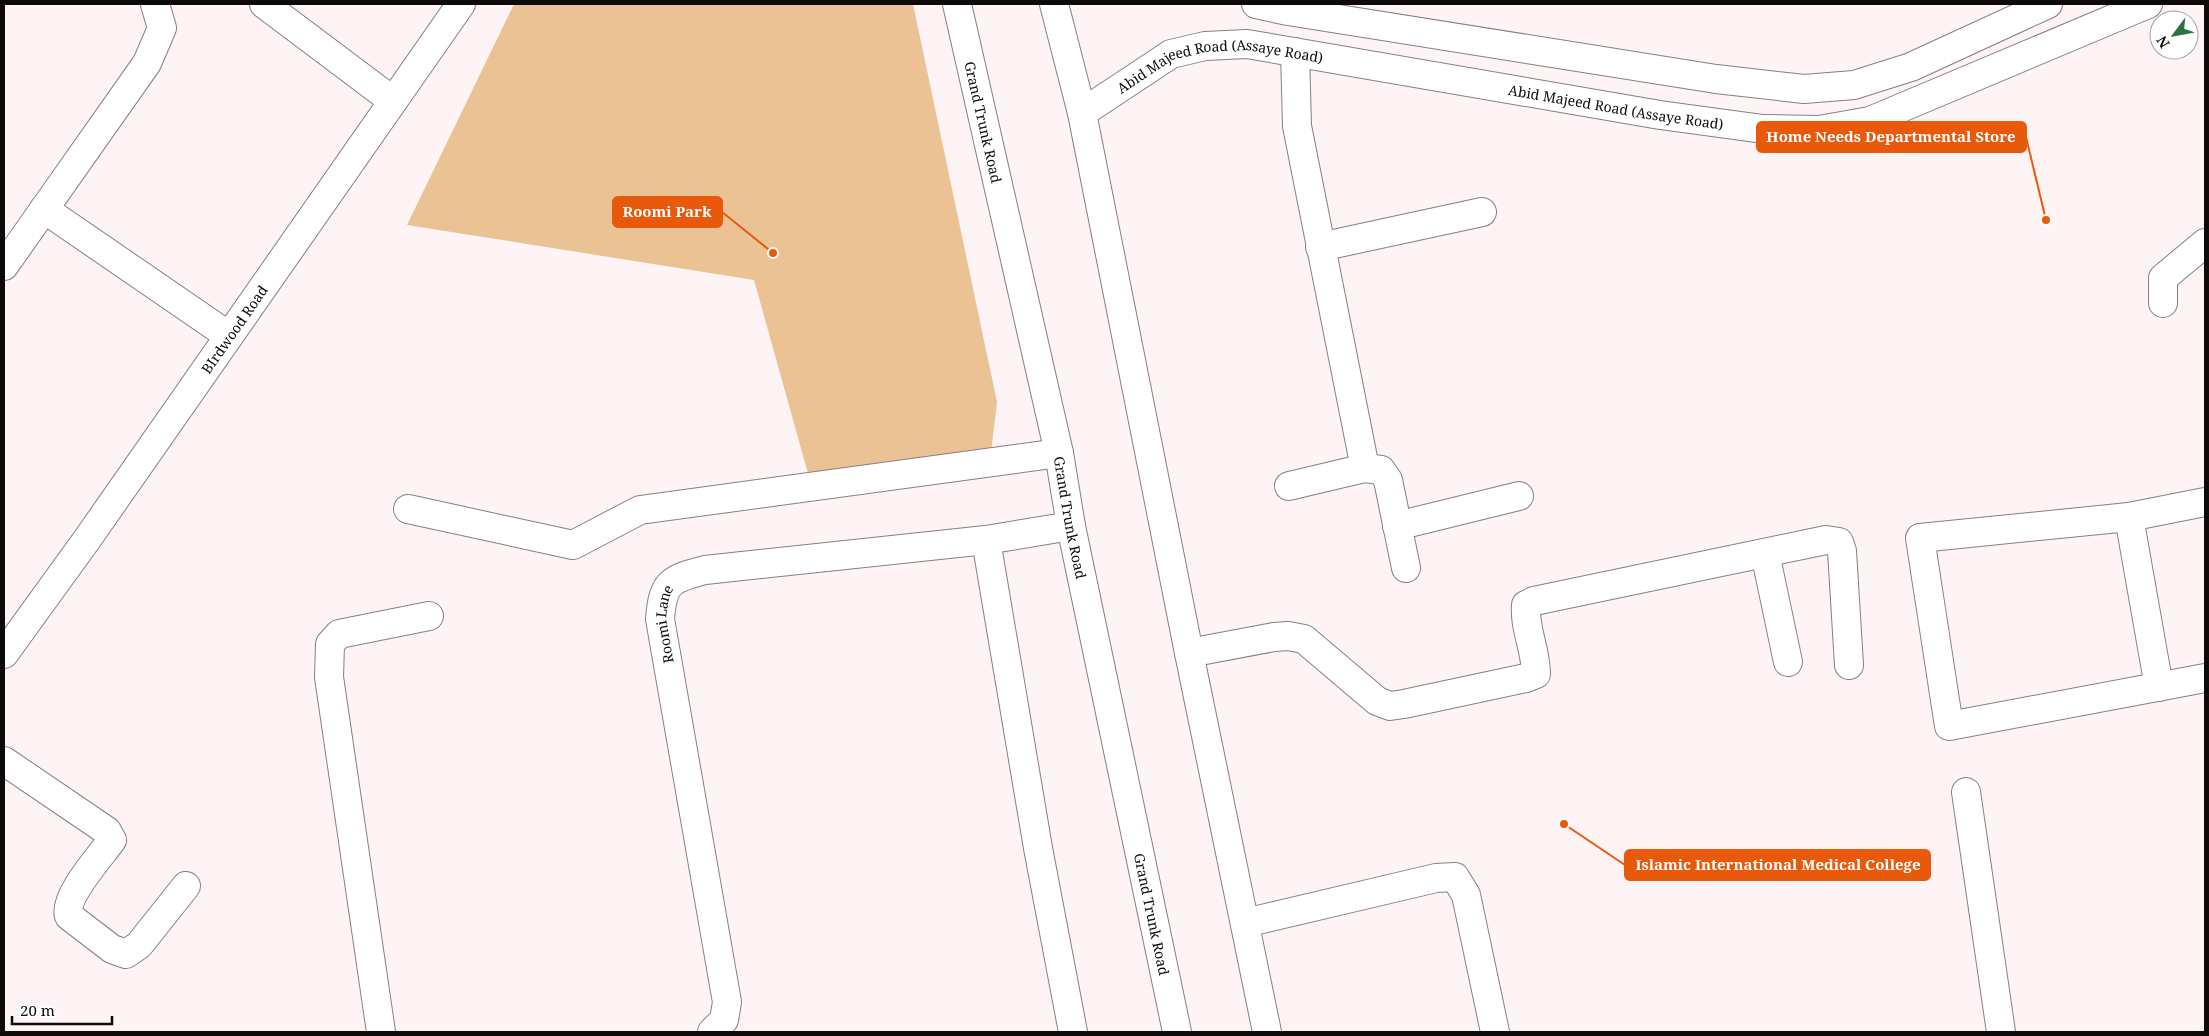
<svg xmlns="http://www.w3.org/2000/svg" width="2209" height="1036" viewBox="0 0 2209 1036" font-family="'Noto Serif',serif">
	<style>
		.green { fill: #ebc294 }
		.lines { fill: none; stroke-linecap: round; stroke-linejoin: round }
		.minor-casing { stroke: #8b7d7d; stroke-width: 30 }
		.highway-casing { stroke: #8b7d7d; stroke-width: 30 }
		.minor { stroke: #fff; stroke-width: 28 }
		.highway { stroke: #fff; stroke-width: 28 }
		.labels { text-anchor: middle; dominant-baseline: central; stroke-width: 4; stroke-linejoin: round; paint-order: stroke }
		.street-label { font-size: 14px; fill: #0f0a0a; stroke: #fff }
		.leader { fill: none; stroke: #e8590c; stroke-width: 2 }
		.callout-dot { fill: #e8590c; stroke: #fff; stroke-width: 2 }
		.callout { fill: #e8590c; stroke: #e8590c; stroke-width: 2 }
		.callout-label { font-size: 15px; text-anchor: middle; font-weight: bold; fill: #fff }
	</style>
	<rect width="100%" height="100%" fill="#fef4f5"/>
	<path class="green" d="M 514,4 L 913,4 L 997,402 L 989,470 L 814,495 L 754,280 L 407,225 Z"/>
	<g class="lines">
		<defs>
			<g id="minor">
				<path d="M 264,4 L 393,101"/>
				<path d="M 1256,4 L 1288,11 L 1716,79 L 1804,89 L 1854,85 L 1911,67 L 2048,4"/>
				<path d="M 1295,52 L 1297,126 L 1365,468 L 1381,470 L 1388,480 L 1406,568"/>
				<path id="s1" d="M 1082,113 L 1171,54 L 1205,46 L 1247,44 L 1660,115 L 1763,129 L 1819,130 L 1870,121 L 2148,4"/>
				<path d="M 44,209 L 229,336"/>
				<path d="M 1320,247 L 1482,212"/>
				<path d="M 4,266 L 147,63 L 162,28 L 155,4"/>
				<path d="M 2163,303 L 2163,278 L 2205,243"/>
				<path d="M 1289,486 L 1365,468"/>
				<path d="M 2205,502 L 2129,517 L 1920,538 L 1949,726 L 2205,678"/>
				<path d="M 408,509 L 573,545 L 640,510 L 1059,453"/>
				<path d="M 2129,517 L 2159,687"/>
				<path d="M 1397,526 L 1519,496"/>
				<path d="M 986,540 L 1038,848 L 1073,1032"/>
				<path d="M 1765,553 L 1788,662"/>
				<path d="M 1189,653 L 1274,637 L 1288,636 L 1304,639 L 1377,701 L 1390,706 L 1404,704 L 1526,678 L 1536,674 C 1536,650 1524,628 1526,605 L 1534,601 L 1826,540 L 1839,542 L 1842,551 L 1849,665"/>
				<path id="s2" d="M 4,654 L 88,538 L 461,4"/>
				<path d="M 4,761 L 107,831 L 112,840 C 100,857 63,897 69,916 L 112,949 L 126,954 L 139,945 L 186,886"/>
				<path d="M 1966,792 L 2001,1032"/>
				<path d="M 1245,923 L 1436,878 L 1455,877 L 1466,895 L 1495,1032"/>
				<path d="M 381,1032 L 329,677 L 330,644 L 339,634 L 429,616"/>
				<path id="s3" d="M 712,1032 L 724,1020 L 727,1002 L 660,619 C 663,582 670,579 705,570 L 986,540 L 1071,526"/>
			</g>
			<g id="highway">
				<path id="s4" d="M 957,4 L 1059,453 L 1071,526 L 1177,1032"/>
				<path d="M 1054,4 L 1082,113 L 1189,653 L 1267,1032"/>
			</g>
		</defs>
		<use href="#minor" class="minor-casing"/>
		<use href="#highway" class="highway-casing"/>
		<use href="#minor" class="minor"/>
		<use href="#highway" class="highway"/>
	</g>
	<g class="labels">
		<g class="street-label">
			<text stroke="none"><textPath href="#s1" startOffset="152">Abid Majeed Road (Assaye Road)</textPath></text>
			<text stroke="none"><textPath href="#s1" startOffset="558">Abid Majeed Road (Assaye Road)</textPath></text>
			<text stroke="none"><textPath href="#s4" startOffset="121">Grand Trunk Road</textPath></text>
			<text stroke="none"><textPath href="#s2" startOffset="398">BIrdwood Road</textPath></text>
			<text stroke="none"><textPath href="#s4" startOffset="526">Grand Trunk Road</textPath></text>
			<text stroke="none"><textPath href="#s3" startOffset="419">Roomi Lane</textPath></text>
			<text stroke="none"><textPath href="#s4" startOffset="931">Grand Trunk Road</textPath></text>
		</g>
	</g>
	<path class="leader" d="M2046 220L2026 137M773 253L722 212M1564 824L1625 865"/>
	<g class="callout-dot">
		<circle cx="2046" cy="220" r="5"/>
		<circle cx="773" cy="253" r="5"/>
		<circle cx="1564" cy="824" r="5"/>
	</g>
	<g class="callout">
		<rect x="1757" y="122" width="269" height="30" rx="5"/>
		<rect x="613" y="197" width="109" height="30" rx="5"/>
		<rect x="1625" y="850" width="305" height="30" rx="5"/>
	</g>
	<g class="callout-label">
		<text x="1891" y="142">Home Needs Departmental Store</text>
		<text x="667" y="217">Roomi Park</text>
		<text x="1778" y="870">Islamic International Medical College</text>
	</g>
	<rect width="2209" height="1036" fill="none" stroke="#0f0a0a" stroke-width="10"/>
	<g transform="translate(2174 35) rotate(238)"><circle r="24" fill="#ffffff" stroke="#9f9d9d"/>
	<path d="M0-4L9 19L0 12L-9 19Z" fill="#2d733f"/>
	<text y="-8" font-size="14" font-weight="bold" text-anchor="middle" fill="#0f0a0a">N</text>
	</g>
	<path d="M12 1016v8h100v-8" fill="none" stroke="#0f0a0a" stroke-width="2.5"/>
	<text x="20" y="1016" font-size="15" fill="#0f0a0a" stroke="#ffffff" stroke-width="4" paint-order="stroke">20 m</text>
</svg>
